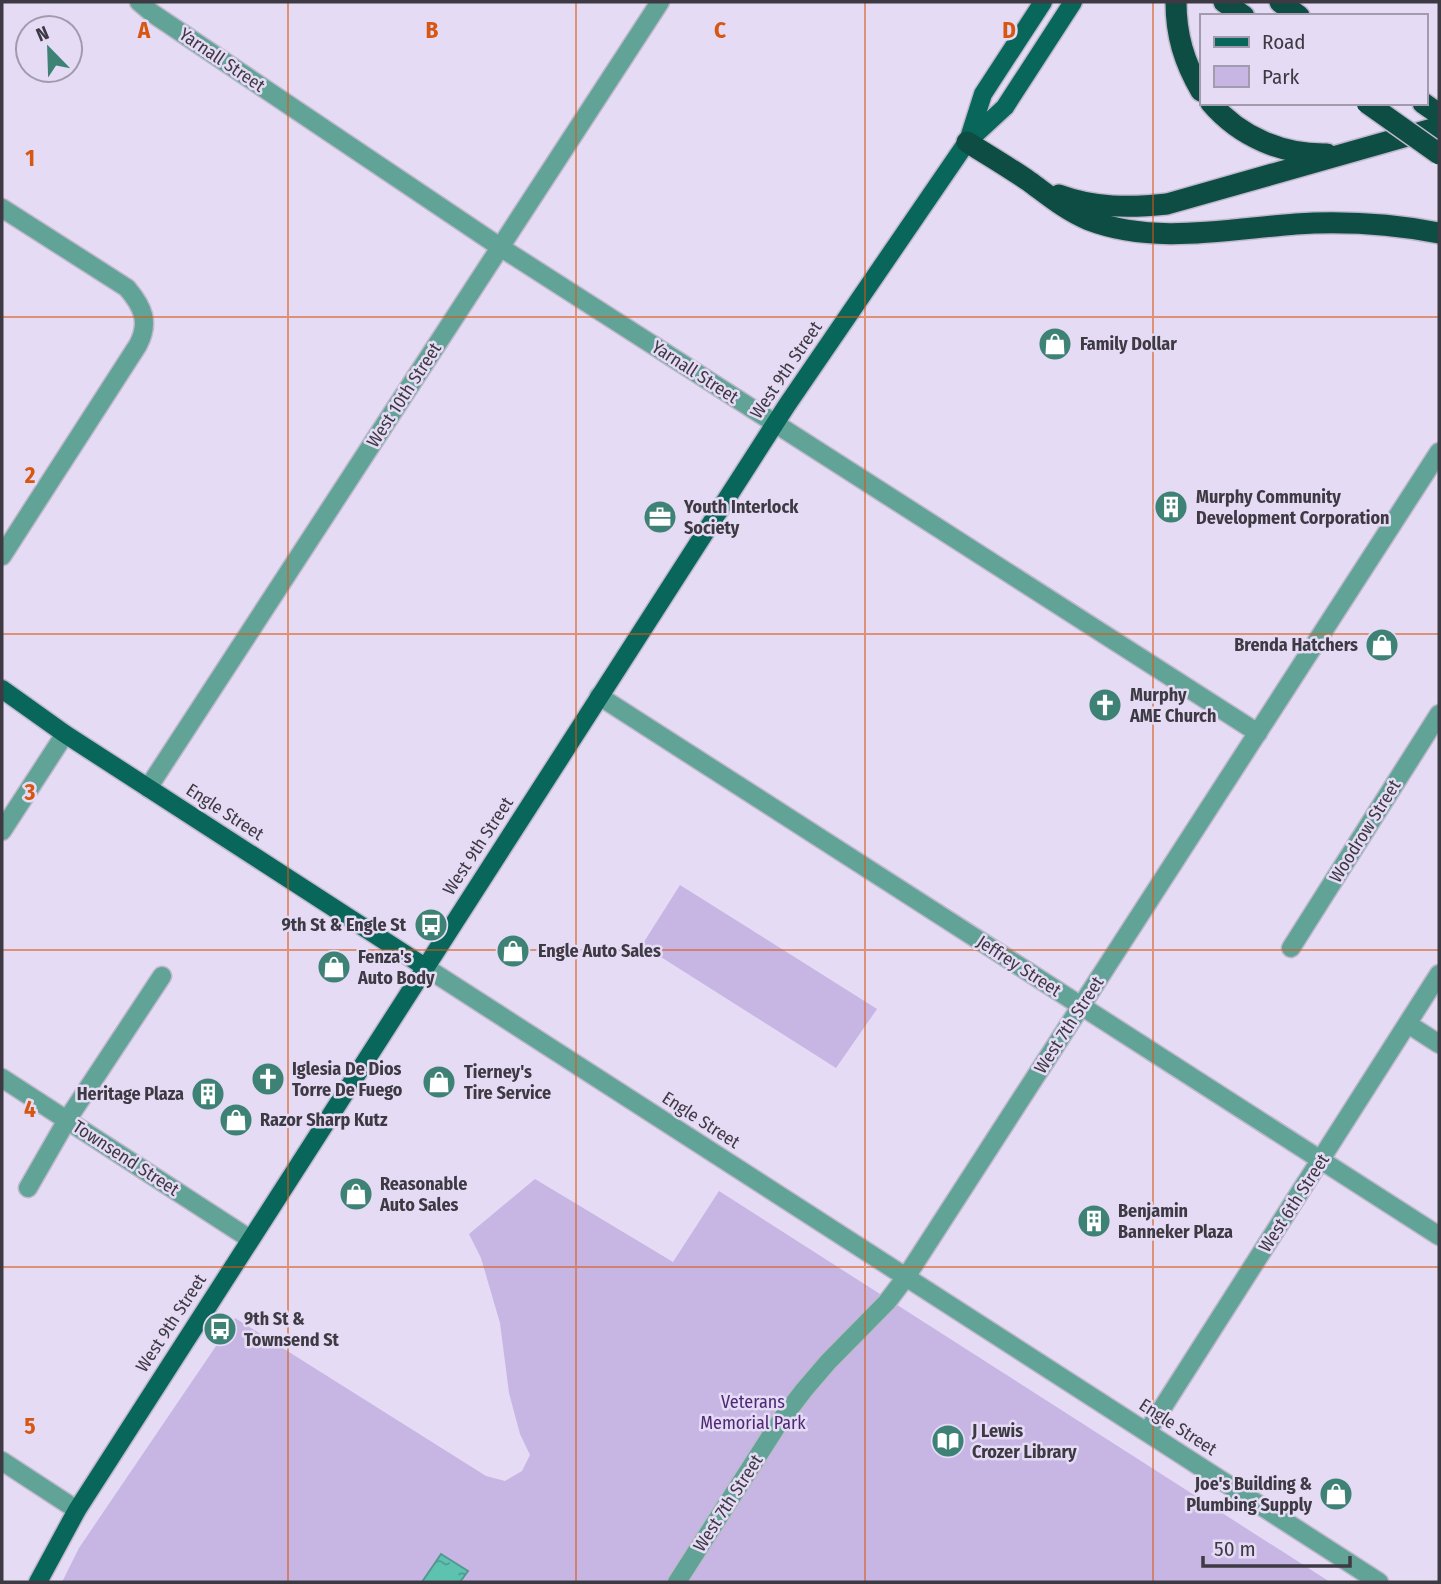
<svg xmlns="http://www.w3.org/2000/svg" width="1441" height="1584" viewBox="0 0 1441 1584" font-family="'Fira Sans Condensed',sans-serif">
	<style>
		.green { fill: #c7b5e4 }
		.water { fill: url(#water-ripples); stroke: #549990; stroke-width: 2 }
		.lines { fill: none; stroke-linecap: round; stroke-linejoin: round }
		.minor-casing { stroke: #c0b8cd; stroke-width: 21 }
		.major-casing { stroke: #c0b8cd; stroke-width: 21 }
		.highway-casing { stroke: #c0b8cd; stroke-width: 24 }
		.minor { stroke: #61a497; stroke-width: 18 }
		.major { stroke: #08665a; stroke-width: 18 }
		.highway { stroke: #0d4d44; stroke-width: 21 }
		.highway-bridge-casing { stroke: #c0b8cd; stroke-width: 24; stroke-linecap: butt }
		.highway-bridge { stroke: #0d4d44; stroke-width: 21 }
		.grid { fill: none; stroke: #d75612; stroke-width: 2; stroke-opacity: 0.55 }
		.labels { text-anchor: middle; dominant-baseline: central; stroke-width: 5; stroke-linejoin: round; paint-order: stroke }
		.street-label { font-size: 18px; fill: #3e3a44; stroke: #e5dbf4 }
		.poi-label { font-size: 18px; font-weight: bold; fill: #3e3a44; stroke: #e5dbf4; text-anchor: start }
		.park-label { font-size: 18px; fill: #4e2876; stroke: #e5dbf4 }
		.grid-label { font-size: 23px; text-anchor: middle; font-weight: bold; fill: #d75612; stroke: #e5dbf4; stroke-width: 5; stroke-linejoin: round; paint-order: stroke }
	</style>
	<defs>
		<pattern id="water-ripples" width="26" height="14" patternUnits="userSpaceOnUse" patternTransform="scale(1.75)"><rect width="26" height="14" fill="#5dc2b0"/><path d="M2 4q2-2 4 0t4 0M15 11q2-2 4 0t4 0" fill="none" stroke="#4e9f91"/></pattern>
	</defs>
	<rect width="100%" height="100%" fill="#e5dbf4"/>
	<g class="green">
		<path d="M 680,885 L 877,1009 L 836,1068 L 642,945 Z"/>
		<path d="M 535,1179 L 673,1262 L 719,1191 L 1330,1582 L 62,1582 L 79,1548 L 235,1318 L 486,1476 L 505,1481 L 522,1471 L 530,1455 L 520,1434 L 509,1393 L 500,1323 L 481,1258 L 469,1234 Z"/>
	</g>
	<path class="water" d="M 441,1554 L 468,1571 L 460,1582 L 422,1582 Z"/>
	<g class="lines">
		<defs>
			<g id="minor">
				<path d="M 139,2 L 152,13 L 500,247 L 1258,733"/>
				<path d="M 2,208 L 127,288 C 143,307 150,322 138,345 L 2,556"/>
				<path d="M 599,696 L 1439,1236"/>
				<path d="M 148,788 L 660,2"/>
				<path d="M 2,831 L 65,734"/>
				<path d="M 1291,948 L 1439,714"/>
				<path d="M 425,967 L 1379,1582"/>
				<path d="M 1408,1024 L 1439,1044"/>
				<path d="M 2,1078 L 250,1239"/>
				<path d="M 28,1188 L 67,1120 L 162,976"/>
				<path d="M 1147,1432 L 1439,974"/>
				<path d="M 2,1461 L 77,1510"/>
				<path d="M 677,1582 L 781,1420 L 804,1390 L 828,1362 L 887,1302 L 906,1277 L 1439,452"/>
			</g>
			<g id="major">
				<path d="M 969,138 L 983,94 L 1043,2"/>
				<path d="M 2,689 L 65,734 L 425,967"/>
				<path d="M 38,1582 L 77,1510 L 787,405 L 967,142 L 1005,107 L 1073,2"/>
			</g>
			<g id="highway">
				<path d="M 1176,2 C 1176,35 1184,62 1201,91"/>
				<path d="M 1224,2 L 1244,16"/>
				<path d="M 1280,2 L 1299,16"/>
				<path d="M 1211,103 C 1240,137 1283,155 1327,154"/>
				<path d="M 1423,103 L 1439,114"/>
				<path d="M 967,142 C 988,155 1010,168 1030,182 C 1049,196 1067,211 1089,220 C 1154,245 1228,229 1296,224 C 1344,221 1392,224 1439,233"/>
				<path d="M 1059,195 C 1094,208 1130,208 1167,204 L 1439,127"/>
			</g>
		</defs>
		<use href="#minor" class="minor-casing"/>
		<use href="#major" class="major-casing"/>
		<use href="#highway" class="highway-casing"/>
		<use href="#minor" class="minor"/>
		<use href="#major" class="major"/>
		<use href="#highway" class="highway"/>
		<defs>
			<path id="highway-bridge" d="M 1367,103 L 1439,154"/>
		</defs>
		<use href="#highway-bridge" class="highway-bridge-casing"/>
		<use href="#highway-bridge" class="highway-bridge"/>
	</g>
	<path class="grid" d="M 288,2 L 288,1582M 576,2 L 576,1582M 865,2 L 865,1582M 1153,2 L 1153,1582M 2,317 L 1439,317M 2,634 L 1439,634M 2,950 L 1439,950M 2,1267 L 1439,1267"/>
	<defs>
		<symbol id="shop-disc" viewBox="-11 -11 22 22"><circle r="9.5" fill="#3e8275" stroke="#e5dbf4"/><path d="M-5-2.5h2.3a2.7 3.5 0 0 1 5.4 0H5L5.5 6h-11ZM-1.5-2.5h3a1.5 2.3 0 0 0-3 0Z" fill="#fff"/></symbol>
		<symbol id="building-disc" viewBox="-11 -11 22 22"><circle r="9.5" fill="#3e8275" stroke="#e5dbf4"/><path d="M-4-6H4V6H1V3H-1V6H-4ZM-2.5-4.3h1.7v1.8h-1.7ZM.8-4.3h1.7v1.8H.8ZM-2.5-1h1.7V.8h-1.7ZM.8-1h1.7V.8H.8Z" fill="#fff"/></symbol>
		<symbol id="office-disc" viewBox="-11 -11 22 22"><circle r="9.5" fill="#3e8275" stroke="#e5dbf4"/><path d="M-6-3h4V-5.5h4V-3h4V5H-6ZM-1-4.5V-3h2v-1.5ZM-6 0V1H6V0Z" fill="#fff"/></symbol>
		<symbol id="church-disc" viewBox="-11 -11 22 22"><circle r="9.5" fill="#3e8275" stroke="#e5dbf4"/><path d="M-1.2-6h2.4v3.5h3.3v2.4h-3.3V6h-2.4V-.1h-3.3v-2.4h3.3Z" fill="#fff"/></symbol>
		<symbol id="bus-disc" viewBox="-11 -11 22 22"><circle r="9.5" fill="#3e8275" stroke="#e5dbf4"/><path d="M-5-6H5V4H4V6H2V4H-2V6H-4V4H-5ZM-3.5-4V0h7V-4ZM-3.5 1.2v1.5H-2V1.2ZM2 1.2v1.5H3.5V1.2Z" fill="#fff"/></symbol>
		<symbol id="library-disc" viewBox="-11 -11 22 22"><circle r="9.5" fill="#3e8275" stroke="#e5dbf4"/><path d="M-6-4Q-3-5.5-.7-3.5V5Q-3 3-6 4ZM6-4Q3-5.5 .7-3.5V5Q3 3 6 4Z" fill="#fff"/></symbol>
	</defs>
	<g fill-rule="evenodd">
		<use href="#shop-disc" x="1036" y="325" width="38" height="38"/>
		<use href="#building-disc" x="1152" y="488" width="38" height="38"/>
		<use href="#office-disc" x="641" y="498" width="38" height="38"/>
		<use href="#shop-disc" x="1363" y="626" width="38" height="38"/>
		<use href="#church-disc" x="1086" y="686" width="38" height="38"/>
		<use href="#bus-disc" x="412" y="906" width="38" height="38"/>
		<use href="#shop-disc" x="494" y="932" width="38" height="38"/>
		<use href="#shop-disc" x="315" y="948" width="38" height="38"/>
		<use href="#church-disc" x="249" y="1060" width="38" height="38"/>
		<use href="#shop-disc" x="420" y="1063" width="38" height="38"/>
		<use href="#building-disc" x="189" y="1075" width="38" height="38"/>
		<use href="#shop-disc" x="217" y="1101" width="38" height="38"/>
		<use href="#shop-disc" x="337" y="1175" width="38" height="38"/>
		<use href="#building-disc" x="1075" y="1202" width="38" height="38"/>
		<use href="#bus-disc" x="201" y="1310" width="38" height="38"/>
		<use href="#library-disc" x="929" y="1422" width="38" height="38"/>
		<use href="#shop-disc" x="1317" y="1475" width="38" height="38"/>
	</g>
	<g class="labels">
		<g class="street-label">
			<text transform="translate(222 60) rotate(34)">Yarnall Street</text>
			<text transform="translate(786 370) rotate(-56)">West 9th Street</text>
			<text transform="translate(695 372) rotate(33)">Yarnall Street</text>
			<text transform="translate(404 395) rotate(-57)">West 10th Street</text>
			<text transform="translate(225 812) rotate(33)">Engle Street</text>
			<text transform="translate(1365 831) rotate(-58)">Woodrow Street</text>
			<text transform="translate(478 846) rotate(-57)">West 9th Street</text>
			<text transform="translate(1019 966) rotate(33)">Jeffrey Street</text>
			<text transform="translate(1069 1025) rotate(-57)">West 7th Street</text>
			<text transform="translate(701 1120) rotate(33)">Engle Street</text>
			<text transform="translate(126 1158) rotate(33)">Townsend Street</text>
			<text transform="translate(1294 1203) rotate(-57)">West 6th Street</text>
			<text transform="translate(171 1323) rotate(-57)">West 9th Street</text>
			<text transform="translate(1178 1427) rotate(33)">Engle Street</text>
			<text transform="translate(728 1503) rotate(-57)">West 7th Street</text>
		</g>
		<g class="poi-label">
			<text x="1080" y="344">Family Dollar</text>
			<text x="1196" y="497">Murphy Community<tspan x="1196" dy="21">Development Corporation</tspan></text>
			<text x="684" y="507">Youth Interlock<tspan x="684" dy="21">Society</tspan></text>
			<text x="1358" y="645" text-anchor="end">Brenda Hatchers</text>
			<text x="1130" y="695">Murphy<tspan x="1130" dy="21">AME Church</tspan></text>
			<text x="406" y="925" text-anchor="end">9th St &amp; Engle St</text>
			<text x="538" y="951">Engle Auto Sales</text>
			<text x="358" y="957">Fenza's<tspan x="358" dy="21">Auto Body</tspan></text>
			<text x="292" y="1069">Iglesia De Dios<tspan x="292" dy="21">Torre De Fuego</tspan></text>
			<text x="464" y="1072">Tierney's<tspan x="464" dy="21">Tire Service</tspan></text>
			<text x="184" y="1094" text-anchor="end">Heritage Plaza</text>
			<text x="260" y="1120">Razor Sharp Kutz</text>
			<text x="380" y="1184">Reasonable<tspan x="380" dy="21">Auto Sales</tspan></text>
			<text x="1118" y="1211">Benjamin<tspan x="1118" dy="21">Banneker Plaza</tspan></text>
			<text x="244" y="1319">9th St &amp;<tspan x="244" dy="21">Townsend St</tspan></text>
			<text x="972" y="1431">J Lewis<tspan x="972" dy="21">Crozer Library</tspan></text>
			<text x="1312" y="1484" text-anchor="end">Joe's Building &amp;<tspan x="1312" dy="21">Plumbing Supply</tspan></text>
		</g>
		<g class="park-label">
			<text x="753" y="1402">Veterans<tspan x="753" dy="21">Memorial Park</tspan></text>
		</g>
	</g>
	<g class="grid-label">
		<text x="144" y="38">A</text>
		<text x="432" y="38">B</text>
		<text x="720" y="38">C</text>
		<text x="1009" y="38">D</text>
		<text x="30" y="166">1</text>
		<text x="30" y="483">2</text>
		<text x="30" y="800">3</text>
		<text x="30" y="1117">4</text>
		<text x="30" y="1434">5</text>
	</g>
	<rect width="1441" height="1584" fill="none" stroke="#3e3a44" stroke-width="7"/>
	<rect x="1200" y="14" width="228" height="91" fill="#e5dbf4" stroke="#a29bae" stroke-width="2"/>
	<rect x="1214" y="37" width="35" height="10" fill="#08665a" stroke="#a29bae" stroke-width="2"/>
	<text x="1262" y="49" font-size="21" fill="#3e3a44">Road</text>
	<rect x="1214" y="66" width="35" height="21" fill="#c7b5e4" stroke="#a29bae" stroke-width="2"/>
	<text x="1262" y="84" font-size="21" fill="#3e3a44">Park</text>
	<g transform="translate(49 49) rotate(337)"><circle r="33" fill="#e5dbf4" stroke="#a29bae" stroke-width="2"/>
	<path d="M0-5L12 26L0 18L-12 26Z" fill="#3e8275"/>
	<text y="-10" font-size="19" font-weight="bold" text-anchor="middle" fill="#3e3a44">N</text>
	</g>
	<path d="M1203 1556v10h147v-10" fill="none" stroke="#3e3a44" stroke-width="3.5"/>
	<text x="1214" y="1556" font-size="21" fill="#3e3a44" stroke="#e5dbf4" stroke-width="5" paint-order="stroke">50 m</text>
</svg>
